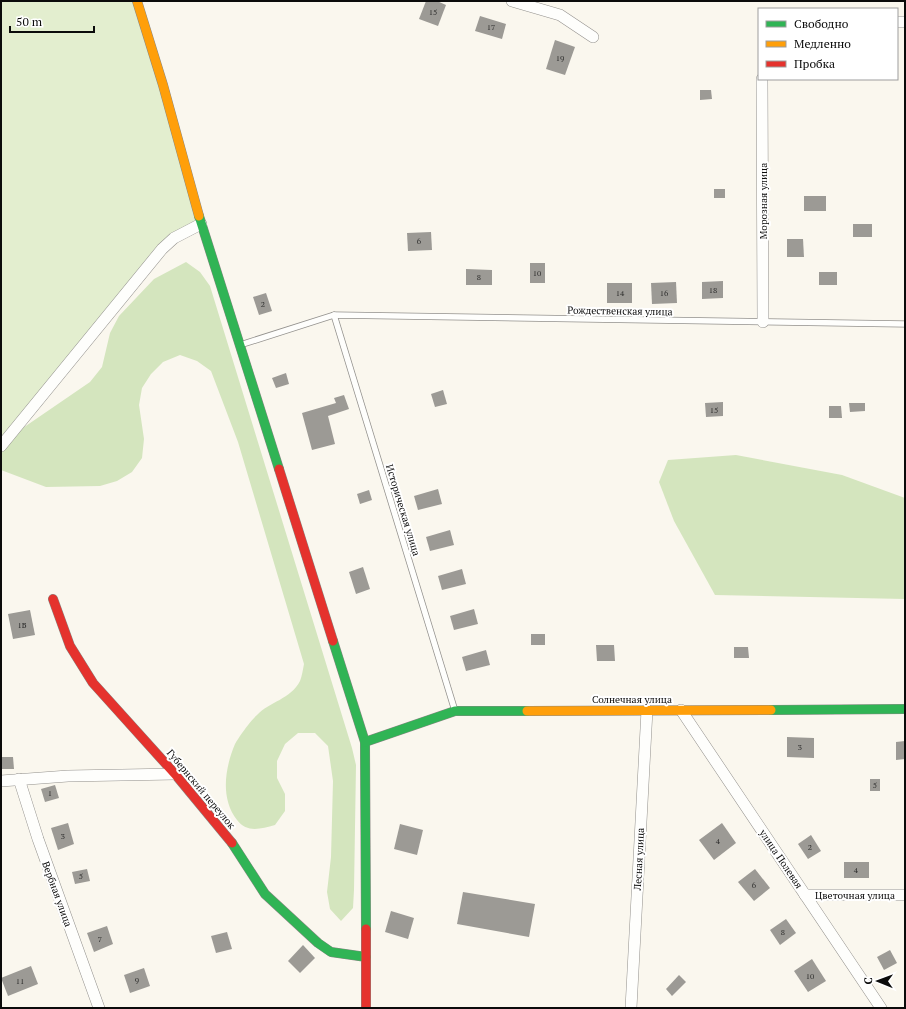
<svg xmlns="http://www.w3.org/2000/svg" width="906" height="1009" viewBox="0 0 906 1009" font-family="'PT Serif',serif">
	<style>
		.green { fill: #e3eecf }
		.forest { fill: #d4e5be }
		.building { fill: #9c9a95 }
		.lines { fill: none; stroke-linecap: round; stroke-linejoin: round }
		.lane-casing { stroke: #93918d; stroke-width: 7 }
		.street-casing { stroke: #93918d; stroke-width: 12 }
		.fast-casing { stroke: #898884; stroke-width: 10 }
		.slow-casing { stroke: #898884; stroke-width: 10 }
		.jam-casing { stroke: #898884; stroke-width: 10 }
		.lane { stroke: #fefefc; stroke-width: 5.5 }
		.street { stroke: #fefefc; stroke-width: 11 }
		.fast { stroke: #30b455; stroke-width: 9 }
		.slow { stroke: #ff9f0a; stroke-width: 9 }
		.jam { stroke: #e5322d; stroke-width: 9 }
		.labels { text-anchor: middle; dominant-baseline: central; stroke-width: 4; stroke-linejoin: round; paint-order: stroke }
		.number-label { font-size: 8px; fill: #2f2f2e }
		.street-label { font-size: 10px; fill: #0b0b0b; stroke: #fff }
	</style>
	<rect width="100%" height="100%" fill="#faf7ee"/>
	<path class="green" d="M 1,1 L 137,1 L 201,224 L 162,249 L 1,446 Z"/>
	<g class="forest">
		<path d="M 186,262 L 200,272 L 210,286 L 352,748 L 356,765 L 354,890 L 353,908 L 341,921 L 330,909 L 327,892 L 331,857 L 333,781 L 328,746 L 315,733 L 298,733 L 285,744 L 277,761 L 277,778 L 285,794 L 285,811 L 275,825 C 260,829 247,833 237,820 C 220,798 225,768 235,744 C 238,738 251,720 257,715 C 269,702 291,699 300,681 C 302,676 303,669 304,664 L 238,442 L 211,371 L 197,361 L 180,355 L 163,362 L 151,374 L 142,388 L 139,405 L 144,439 L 142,458 L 132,472 L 117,481 L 100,486 L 46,487 L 1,470 L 1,455 L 5,445 L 17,432 L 90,382 L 102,367 L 110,333 L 119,316 L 154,279 Z"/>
		<path d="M 736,455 L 842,475 L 905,498 L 905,599 L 715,595 L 674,521 L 659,482 L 668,460 Z"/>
	</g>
	<g class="building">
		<path d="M 426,1 L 437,1 L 446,5 L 438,26 L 419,19 Z"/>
		<path d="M 480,16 L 506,24 L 502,39 L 475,31 Z"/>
		<path d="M 555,40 L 575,47 L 565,75 L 546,69 Z"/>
		<path d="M 700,90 L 711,90 L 712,99 L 700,100 Z"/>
		<rect x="714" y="189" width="11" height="9"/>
		<rect x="804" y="196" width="22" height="15"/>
		<rect x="853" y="224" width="19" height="13"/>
		<path d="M 431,232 L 432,250 L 408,251 L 407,233 Z"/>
		<path d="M 787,239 L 803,239 L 804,257 L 787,257 Z"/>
		<rect x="530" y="263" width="15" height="20"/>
		<path d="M 466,269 L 492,270 L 492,285 L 466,285 Z"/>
		<rect x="819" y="272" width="18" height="13"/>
		<path d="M 723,281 L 723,298 L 702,299 L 702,282 Z"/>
		<path d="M 676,282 L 677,303 L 652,304 L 651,283 Z"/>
		<rect x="607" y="283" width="25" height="20"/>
		<path d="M 266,293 L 272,311 L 259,315 L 253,297 Z"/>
		<path d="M 286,373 L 289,384 L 276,388 L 272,378 Z"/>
		<path d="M 443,390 L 447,404 L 435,407 L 431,394 Z"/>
		<path d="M 344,395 L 349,409 L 328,416 L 335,444 L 312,450 L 302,413 L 336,403 L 334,398 Z"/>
		<path d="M 723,402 L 723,416 L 706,417 L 705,403 Z"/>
		<path d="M 849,403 L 865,403 L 865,411 L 850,412 Z"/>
		<path d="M 829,406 L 841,406 L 842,418 L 829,418 Z"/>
		<path d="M 438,489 L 442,504 L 418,510 L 414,496 Z"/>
		<path d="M 369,490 L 372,500 L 360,504 L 357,494 Z"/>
		<path d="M 450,530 L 454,545 L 430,551 L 426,537 Z"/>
		<path d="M 363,567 L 370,589 L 356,594 L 349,572 Z"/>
		<path d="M 462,569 L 466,584 L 442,590 L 438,576 Z"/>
		<path d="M 474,609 L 478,624 L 454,630 L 450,616 Z"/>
		<path d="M 30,610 L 35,635 L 13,639 L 8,614 Z"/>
		<rect x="531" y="634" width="14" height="11"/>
		<path d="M 596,645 L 614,645 L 615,661 L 597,661 Z"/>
		<path d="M 734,647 L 748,647 L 749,658 L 734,658 Z"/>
		<path d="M 486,650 L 490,665 L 466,671 L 462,657 Z"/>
		<path d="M 787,737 L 814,738 L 814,758 L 787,757 Z"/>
		<path d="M 905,741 L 905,759 L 896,760 L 896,742 Z"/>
		<path d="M 1,757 L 13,757 L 14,769 L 1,769 Z"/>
		<rect x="870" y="779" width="10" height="12"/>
		<path d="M 55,785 L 59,798 L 45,802 L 41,789 Z"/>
		<path d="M 68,823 L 74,844 L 58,850 L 51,828 Z"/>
		<path d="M 722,823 L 736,843 L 714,860 L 699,840 Z"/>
		<path d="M 400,824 L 423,830 L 417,855 L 394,849 Z"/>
		<path d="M 811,835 L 821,851 L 808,859 L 798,844 Z"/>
		<rect x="844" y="862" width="25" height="16"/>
		<path d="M 87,869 L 90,881 L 75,884 L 72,872 Z"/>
		<path d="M 755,869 L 770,888 L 754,901 L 738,882 Z"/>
		<path d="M 463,892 L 535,904 L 529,937 L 457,924 Z"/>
		<path d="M 391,911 L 414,918 L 408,939 L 385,932 Z"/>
		<path d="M 786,919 L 796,933 L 780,945 L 770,930 Z"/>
		<path d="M 107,926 L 113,944 L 94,952 L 87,933 Z"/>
		<path d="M 227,932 L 232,949 L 216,953 L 211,936 Z"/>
		<path d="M 303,945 L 315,958 L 300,973 L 288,961 Z"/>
		<path d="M 890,950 L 897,963 L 884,970 L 877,957 Z"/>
		<path d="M 812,959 L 826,981 L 808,992 L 794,971 Z"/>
		<path d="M 31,966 L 38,984 L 8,996 L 1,978 Z"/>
		<path d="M 144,968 L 150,986 L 130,993 L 124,975 Z"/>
		<path d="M 679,975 L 686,982 L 672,996 L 666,989 Z"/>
	</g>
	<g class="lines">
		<defs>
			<g id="lane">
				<path d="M 334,315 L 455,711"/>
				<path d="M 240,345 L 334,315 L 905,324"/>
			</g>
			<g id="street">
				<path d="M 512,1 L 560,15 L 593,37"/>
				<path d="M 897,22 L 905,22"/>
				<path d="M 762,79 L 763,322"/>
				<path d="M 1,446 L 162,249 L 174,238 L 201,224"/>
				<path d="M 681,710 L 881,1008"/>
				<path d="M 19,779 L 38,839 L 99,1008"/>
				<path d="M 1,781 L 68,776 L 175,774"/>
				<path d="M 805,895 L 905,895"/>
				<path d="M 631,1008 L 647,710"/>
			</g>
			<g id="fast">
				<path d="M 199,216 L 279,469"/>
				<path d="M 333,641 L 365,742 L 366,929"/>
				<path d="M 771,710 L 905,709"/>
				<path d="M 365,742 L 455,711 L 527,711"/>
				<path d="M 232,843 L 265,894 L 318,943 L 331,952 L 366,957"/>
			</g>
			<g id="slow">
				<path d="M 137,1 L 163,85 L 199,216"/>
				<path d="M 527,711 L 771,710"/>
			</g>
			<g id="jam">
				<path d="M 279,469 L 333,641"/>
				<path d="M 53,599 L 70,646 L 93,683 L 175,774 L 232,843"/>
				<path d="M 366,929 L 366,1008"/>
			</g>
		</defs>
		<use href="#lane" class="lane-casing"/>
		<use href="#street" class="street-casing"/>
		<use href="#fast" class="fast-casing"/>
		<use href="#slow" class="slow-casing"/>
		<use href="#jam" class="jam-casing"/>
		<use href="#lane" class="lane"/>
		<use href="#street" class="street"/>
		<use href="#fast" class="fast"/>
		<use href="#slow" class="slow"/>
		<use href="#jam" class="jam"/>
	</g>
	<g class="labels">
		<g class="number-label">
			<text x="433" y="12">15</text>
			<text x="491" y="27">17</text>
			<text x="560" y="58">19</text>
			<text x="419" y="241">6</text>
			<text x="537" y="273">10</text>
			<text x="479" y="277">8</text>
			<text x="713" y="290">18</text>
			<text x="620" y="293">14</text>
			<text x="664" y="293">16</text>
			<text x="263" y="304">2</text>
			<text x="714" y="410">15</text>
			<text x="22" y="625">1Б</text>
			<text x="800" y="747">3</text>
			<text x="875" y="785">5</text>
			<text x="50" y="793">1</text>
			<text x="63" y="836">3</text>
			<text x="718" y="841">4</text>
			<text x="810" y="847">2</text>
			<text x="856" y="870">4</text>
			<text x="81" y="876">5</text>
			<text x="754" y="885">6</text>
			<text x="783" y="932">8</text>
			<text x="100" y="939">7</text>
			<text x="810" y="976">10</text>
			<text x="137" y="980">9</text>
			<text x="20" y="981">11</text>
		</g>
		<g class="street-label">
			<text transform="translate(763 201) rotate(-90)">Морозная улица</text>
			<text transform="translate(620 311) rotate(1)">Рождественская улица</text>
			<text transform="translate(403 510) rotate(73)">Историческая улица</text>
			<text x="632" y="699">Солнечная улица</text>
			<text transform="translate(201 789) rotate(50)">Губернский переулок</text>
			<text transform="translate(639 859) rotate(-87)">Лесная улица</text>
			<text transform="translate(781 859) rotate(56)">улица Полевая</text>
			<text transform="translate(57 894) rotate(70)">Вербная улица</text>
			<text x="855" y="895">Цветочная улица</text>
		</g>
	</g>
	<rect width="906" height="1009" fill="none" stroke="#0b0b0b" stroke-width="4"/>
	<rect x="758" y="8" width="140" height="72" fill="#ffffff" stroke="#9d9d9d"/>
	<rect x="766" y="21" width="20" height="6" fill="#30b455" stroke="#9d9d9d"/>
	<text x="794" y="28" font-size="12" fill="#0b0b0b">Свободно</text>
	<rect x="766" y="41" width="20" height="6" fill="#ff9f0a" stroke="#9d9d9d"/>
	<text x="794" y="48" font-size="12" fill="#0b0b0b">Медленно</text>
	<rect x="766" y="61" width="20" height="6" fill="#e5322d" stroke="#9d9d9d"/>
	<text x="794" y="68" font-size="12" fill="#0b0b0b">Пробка</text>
	<g transform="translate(878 981) rotate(271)" stroke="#ffffff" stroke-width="3" paint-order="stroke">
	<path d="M0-3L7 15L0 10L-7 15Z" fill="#0b0b0b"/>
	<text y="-6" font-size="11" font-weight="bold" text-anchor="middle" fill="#0b0b0b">С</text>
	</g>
	<path d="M10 26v6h84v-6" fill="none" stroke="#0b0b0b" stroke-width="2"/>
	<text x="16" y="26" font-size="12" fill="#0b0b0b" stroke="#ffffff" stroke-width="3" paint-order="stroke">50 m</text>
</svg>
